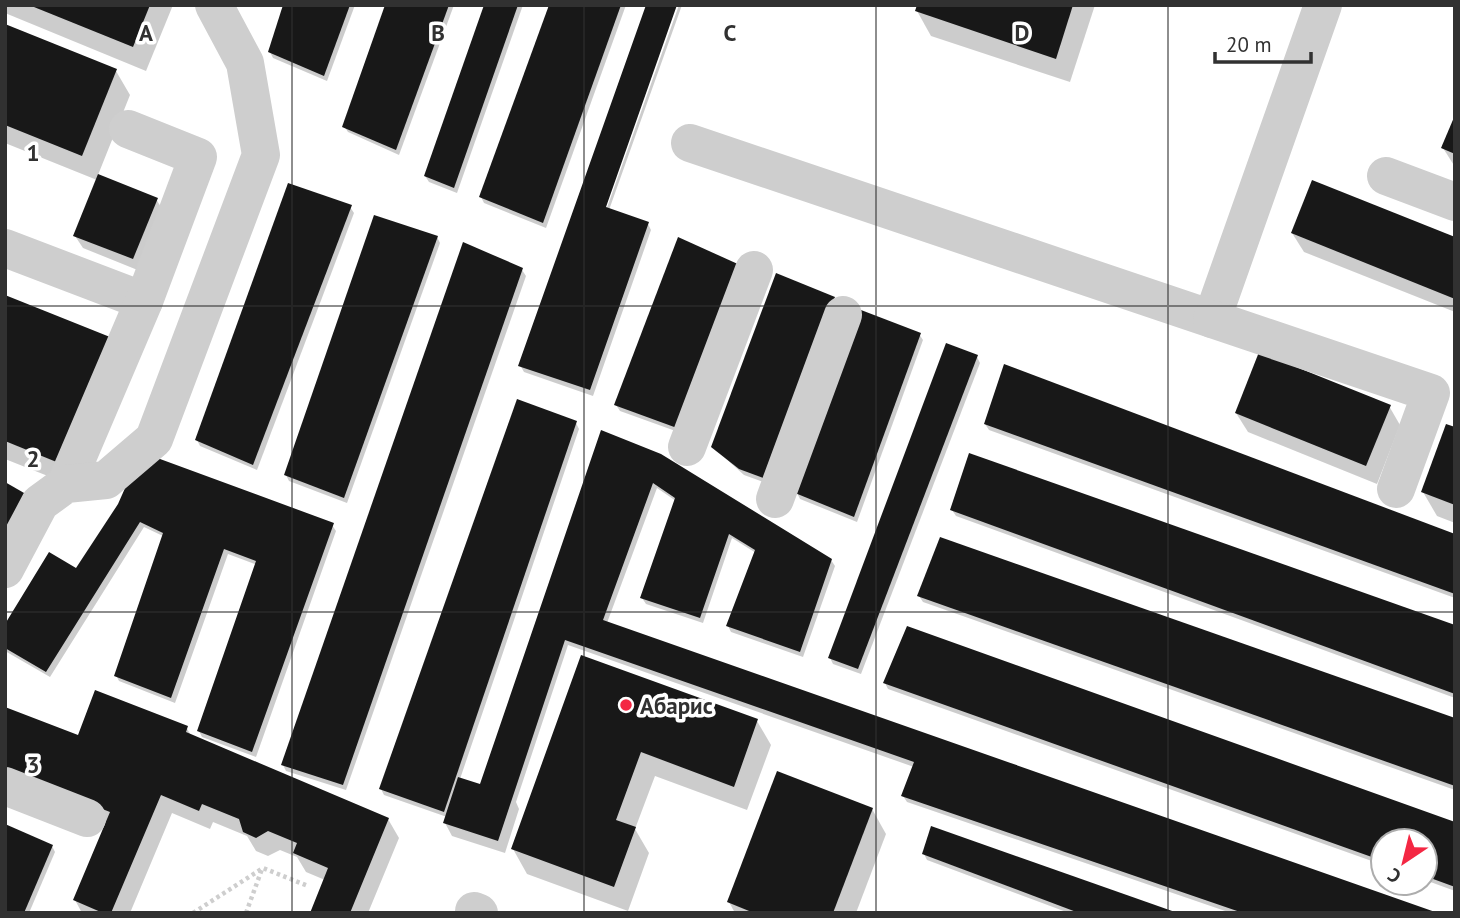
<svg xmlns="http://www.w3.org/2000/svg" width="1460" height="918" viewBox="0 0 1460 918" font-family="'PT Sans',sans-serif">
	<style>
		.shadow { fill: #0003 }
		.building { fill: #181818 }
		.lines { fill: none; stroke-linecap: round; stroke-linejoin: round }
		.path { stroke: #cecece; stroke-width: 4.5; stroke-dasharray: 3.5 3.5; stroke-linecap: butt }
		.minor { stroke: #cecece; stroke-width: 38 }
		.grid { fill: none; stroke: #313131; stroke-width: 2; stroke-opacity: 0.55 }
		.poi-dot { fill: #f42743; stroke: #fff; stroke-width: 2.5 }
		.labels { text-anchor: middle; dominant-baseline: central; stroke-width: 7; stroke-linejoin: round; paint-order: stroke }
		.poi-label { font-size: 23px; font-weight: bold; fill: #313131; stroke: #fff; text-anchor: start }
		.grid-label { font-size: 23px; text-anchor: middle; font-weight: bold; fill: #313131; stroke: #fff; stroke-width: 7; stroke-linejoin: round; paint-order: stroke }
	</style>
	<rect width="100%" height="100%" fill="#fff"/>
	<g class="shadow">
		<path d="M 5,5 L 173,5 L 146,71 L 5,13 Z"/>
		<path d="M 285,5 L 355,5 L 327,81 L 273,58 L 270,52 Z"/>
		<path d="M 387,5 L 454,5 L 399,155 L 348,132 L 344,126 Z"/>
		<path d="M 486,5 L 523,5 L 457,193 L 429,182 L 425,176 Z"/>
		<path d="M 551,5 L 626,5 L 546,228 L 484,203 L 481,197 Z"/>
		<path d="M 679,5 L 682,5 L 609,210 L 648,224 L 651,230 L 593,396 L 524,372 L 520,365 L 601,214 L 604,216 Z"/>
		<path d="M 919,5 L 1095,5 L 1070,82 L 931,36 L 917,11 Z"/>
		<path d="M 5,26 L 116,71 L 130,95 L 98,175 L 156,199 L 164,212 L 140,271 L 83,248 L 75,236 L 97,180 L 5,143 Z"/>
		<path d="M 1455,119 L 1455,167 L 1443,148 Z"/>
		<path d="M 350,207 L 354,213 L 257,470 L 200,446 L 197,440 Z"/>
		<path d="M 1292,233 L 1455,239 L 1455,312 L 1304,252 Z"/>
		<path d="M 437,237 L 440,243 L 347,503 L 289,481 L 286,475 Z"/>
		<path d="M 679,239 L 681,433 L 620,411 L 616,405 Z"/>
		<path d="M 522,270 L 526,276 L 346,790 L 286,771 L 283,765 Z"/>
		<path d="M 777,276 L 772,485 L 744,475 L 713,447 Z"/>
		<path d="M 5,297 L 73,486 L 5,459 Z"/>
		<path d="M 919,334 L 923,340 L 857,522 L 800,499 L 797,493 Z"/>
		<path d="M 977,357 L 980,363 L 861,674 L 833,664 L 830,658 Z"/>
		<path d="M 1389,406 L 1400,425 L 1377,484 L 1248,432 L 1236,413 Z"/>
		<path d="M 576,423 L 579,429 L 460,779 L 481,786 L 602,432 L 831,560 L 835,566 L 803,657 L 731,632 L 728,626 L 756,553 L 732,538 L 703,623 L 646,604 L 642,598 L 676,501 L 657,488 L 607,623 L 1434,913 L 1231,913 L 907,802 L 903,796 L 914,767 L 568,645 L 516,802 L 519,809 L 505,853 L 452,836 L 445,823 L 447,817 L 384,795 L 381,789 Z"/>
		<path d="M 985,424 L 1455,536 L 1455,598 L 989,430 Z"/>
		<path d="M 1455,429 L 1455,523 L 1437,516 L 1423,492 Z"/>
		<path d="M 120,505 L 332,525 L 336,531 L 256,757 L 202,737 L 199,731 L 257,565 L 228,554 L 175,703 L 119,681 L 116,675 L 163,536 L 144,527 L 50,677 L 5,651 L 5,628 L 76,571 Z"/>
		<path d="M 952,510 L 1455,627 L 1455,698 L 956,516 Z"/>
		<path d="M 919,596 L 1455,720 L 1455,790 L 923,602 Z"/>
		<path d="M 582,657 L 757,721 L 771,745 L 747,810 L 655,776 L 635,829 L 649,853 L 628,911 L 527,874 L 513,849 Z"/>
		<path d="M 885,683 L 1455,824 L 1455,891 L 1425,880 L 1425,841 L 1383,841 L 1383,865 L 888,689 Z"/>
		<path d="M 186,727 L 192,737 L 388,819 L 399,838 L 368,913 L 312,913 L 325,880 L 306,872 L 297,857 L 280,850 L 268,856 L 256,851 L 247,836 L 213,822 L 210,829 L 172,813 L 130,913 L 82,913 L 75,900 L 106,824 L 5,785 L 79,738 Z"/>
		<path d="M 872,809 L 886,834 L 856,913 L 735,913 L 729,902 Z"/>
		<path d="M 52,846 L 55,852 L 29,913 L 5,913 Z"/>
		<path d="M 924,854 L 1170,913 L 1069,913 L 927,860 Z"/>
	</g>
	<g class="building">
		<path d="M 29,5 L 150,5 L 133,47 Z"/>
		<path d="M 283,5 L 350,5 L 324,76 L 268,52 Z"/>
		<path d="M 385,5 L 449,5 L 396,150 L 342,127 Z"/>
		<path d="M 484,5 L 518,5 L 454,188 L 424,176 Z"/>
		<path d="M 549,5 L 621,5 L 543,223 L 479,197 Z"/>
		<path d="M 646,5 L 677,5 L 606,207 L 649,222 L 590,390 L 518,366 Z"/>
		<path d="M 917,5 L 1073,5 L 1056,59 L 915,11 Z"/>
		<path d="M 5,24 L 117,69 L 82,156 L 5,125 Z"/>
		<path d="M 1455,115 L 1455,154 L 1441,148 Z"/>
		<path d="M 98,174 L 158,198 L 133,259 L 73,236 Z"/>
		<path d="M 1312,180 L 1455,237 L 1455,299 L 1291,233 Z"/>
		<path d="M 288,183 L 352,205 L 253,465 L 195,440 Z"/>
		<path d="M 374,215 L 438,236 L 344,498 L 284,475 Z"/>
		<path d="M 678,237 L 740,265 L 677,428 L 614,405 Z"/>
		<path d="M 463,242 L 523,268 L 343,785 L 281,765 Z"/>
		<path d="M 776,273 L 835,297 L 769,480 L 739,469 L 711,447 Z"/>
		<path d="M 5,295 L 110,337 L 59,463 L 5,441 Z"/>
		<path d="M 861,310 L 921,333 L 854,517 L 795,493 Z"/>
		<path d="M 946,343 L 978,355 L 858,669 L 828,658 Z"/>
		<path d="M 1259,352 L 1391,405 L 1366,466 L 1235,413 Z"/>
		<path d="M 1004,364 L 1455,534 L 1455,594 L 984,424 Z"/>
		<path d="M 517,399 L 577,421 L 444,812 L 379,789 Z"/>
		<path d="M 1446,424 L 1455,427 L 1455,505 L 1421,492 Z"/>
		<path d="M 601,430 L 661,454 L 832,559 L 800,652 L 726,626 L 755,550 L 729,534 L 700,618 L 640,598 L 675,498 L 653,483 L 603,620 L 1438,913 L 1243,913 L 901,796 L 914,762 L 565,640 L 498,841 L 443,823 L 458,777 L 480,784 Z"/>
		<path d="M 141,452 L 334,523 L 252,752 L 197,731 L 256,561 L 224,549 L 171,698 L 114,676 L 163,533 L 140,522 L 46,672 L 5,648 L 5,624 L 49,552 L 76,568 L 118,504 Z"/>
		<path d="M 969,453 L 1455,625 L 1455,694 L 950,510 Z"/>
		<path d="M 5,482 L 31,497 L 5,544 Z"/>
		<path d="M 940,537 L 1455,718 L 1455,786 L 917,596 Z"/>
		<path d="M 907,626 L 1455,822 L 1455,887 L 1425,876 L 1425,841 L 1383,841 L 1383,861 L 883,683 Z"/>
		<path d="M 581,655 L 758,719 L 734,787 L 641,752 L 616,820 L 636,827 L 614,887 L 511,849 Z"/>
		<path d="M 95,690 L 188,726 L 186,732 L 389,818 L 350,913 L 310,913 L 328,868 L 293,853 L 297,843 L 268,831 L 256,838 L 243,832 L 239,819 L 202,804 L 199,811 L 161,795 L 111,913 L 103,913 L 73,900 L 110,812 L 5,771 L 5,707 L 78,735 Z"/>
		<path d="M 777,771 L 873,808 L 833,913 L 754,913 L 727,902 Z"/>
		<path d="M 5,824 L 53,845 L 24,913 L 5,913 Z"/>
		<path d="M 931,826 L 1175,912 L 1174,913 L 1079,913 L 922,854 Z"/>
	</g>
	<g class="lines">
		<g class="path">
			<path d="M 193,913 L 263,868 L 308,886"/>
			<path d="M 246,913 L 262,869"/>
		</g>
		<g class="minor">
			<path d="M 690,143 L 1212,319 L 1323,5"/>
			<path d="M 1386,176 L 1455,202"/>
			<path d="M 5,248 L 144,301"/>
			<path d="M 1212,319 L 1431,393 L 1396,489"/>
			<path d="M 687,447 L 754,270"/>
			<path d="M 66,484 L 144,301 L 198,157 L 128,129"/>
			<path d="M 775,499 L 843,315"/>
			<path d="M 5,569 L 40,503 L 66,484 L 106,480 L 154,439 L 261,155 L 245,63 L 214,5"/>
			<path d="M 5,786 L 87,818"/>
			<path d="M 474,911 L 479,913"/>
		</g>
	</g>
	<path class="grid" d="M 292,5 L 292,913M 584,5 L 584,913M 876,5 L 876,913M 1168,5 L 1168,913M 5,306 L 1455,306M 5,612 L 1455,612"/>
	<circle class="poi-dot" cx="626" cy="705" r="7"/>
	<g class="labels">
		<g class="poi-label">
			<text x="640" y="705">Абарис</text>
		</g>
	</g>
	<g class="grid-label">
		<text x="146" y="41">A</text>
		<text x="438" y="41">B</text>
		<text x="730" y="41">C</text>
		<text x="1022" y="41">D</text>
		<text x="33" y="161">1</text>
		<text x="33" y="467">2</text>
		<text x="33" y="773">3</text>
	</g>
	<rect width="1460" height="918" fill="none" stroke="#313131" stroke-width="14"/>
	<g transform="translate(1404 862) rotate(215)"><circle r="33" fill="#ffffff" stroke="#adadad" stroke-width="2"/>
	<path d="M0-5L12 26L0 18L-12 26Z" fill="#f42743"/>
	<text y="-10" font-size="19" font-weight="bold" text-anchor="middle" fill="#313131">С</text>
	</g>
	<path d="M1215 52v10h96v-10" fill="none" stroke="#313131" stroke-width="3.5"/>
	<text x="1226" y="52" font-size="21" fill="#313131" stroke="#ffffff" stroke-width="5" paint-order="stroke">20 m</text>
</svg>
